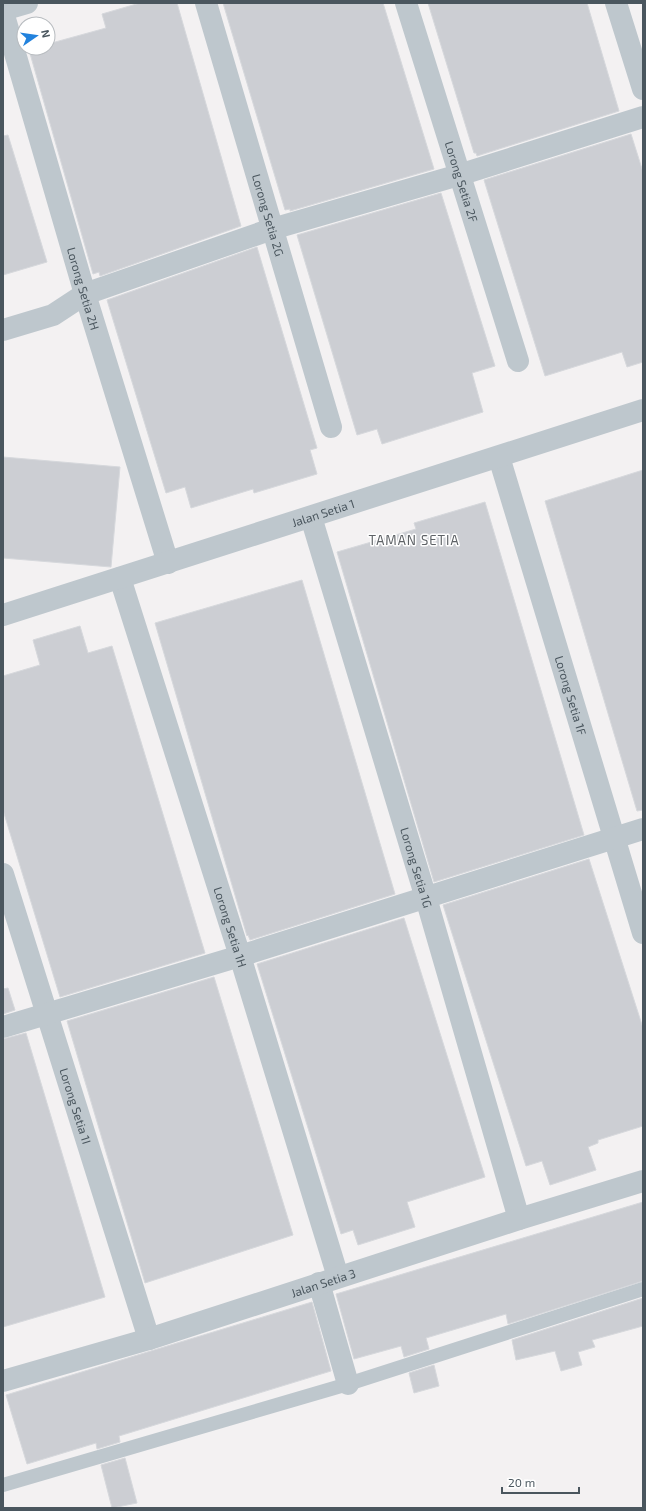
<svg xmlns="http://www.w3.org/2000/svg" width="646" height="1511" viewBox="0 0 646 1511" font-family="'Exo 2',sans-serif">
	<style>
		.building { fill: #ccced3; stroke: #d6d8dc }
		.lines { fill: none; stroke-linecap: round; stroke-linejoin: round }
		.service { stroke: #bec7cd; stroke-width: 14 }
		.minor { stroke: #bec7cd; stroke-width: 22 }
		.labels { text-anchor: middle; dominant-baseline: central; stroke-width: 3; stroke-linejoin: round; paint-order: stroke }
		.street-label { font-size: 12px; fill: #4a565e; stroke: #fff }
		.neighbourhood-label { font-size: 13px; letter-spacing: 1px; fill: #5e6266; stroke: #fff }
	</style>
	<rect width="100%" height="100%" fill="#f3f1f2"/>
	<g class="building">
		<path d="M 140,3 L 177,3 L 241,226 L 100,276 L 99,272 L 93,274 L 29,50 L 48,48 L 48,44 L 106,28 L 102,14 Z"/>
		<path d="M 223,3 L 383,3 L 434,169 L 290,211 L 290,209 L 285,210 Z"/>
		<path d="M 428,3 L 587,3 L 619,111 L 477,156 L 476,153 L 474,153 Z"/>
		<path d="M 631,134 L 643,172 L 643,362 L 627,367 L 622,352 L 545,376 L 484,180 Z"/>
		<path d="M 8,135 L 47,262 L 3,275 L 3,136 Z"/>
		<path d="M 441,193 L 495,366 L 472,373 L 483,412 L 382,444 L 377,429 L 357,435 L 297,235 Z"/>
		<path d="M 257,247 L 317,448 L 310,450 L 317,474 L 254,493 L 253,489 L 191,508 L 185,487 L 166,493 L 107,300 Z"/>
		<path d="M 3,457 L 120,467 L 111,567 L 3,558 Z"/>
		<path d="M 643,470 L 643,810 L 637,811 L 545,501 Z"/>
		<path d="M 485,502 L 584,835 L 434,882 L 337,552 L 416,529 L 414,523 Z"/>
		<path d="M 302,580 L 395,894 L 250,940 L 248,935 L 247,936 L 155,623 Z"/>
		<path d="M 80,626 L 88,653 L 112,646 L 205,953 L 60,997 L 3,810 L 3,676 L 40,665 L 33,640 Z"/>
		<path d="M 589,859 L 643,1028 L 643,1126 L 598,1140 L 598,1143 L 588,1147 L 596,1170 L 550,1185 L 542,1161 L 526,1166 L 443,905 Z"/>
		<path d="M 404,918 L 485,1177 L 407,1202 L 415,1227 L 358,1245 L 353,1230 L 341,1234 L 257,964 Z"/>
		<path d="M 214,977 L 293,1235 L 145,1283 L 67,1021 Z"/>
		<path d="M 8,988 L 15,1010 L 3,1014 L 3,989 Z"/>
		<path d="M 26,1033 L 105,1297 L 3,1327 L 3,1039 Z"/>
		<path d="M 643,1202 L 643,1281 L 508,1324 L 506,1314 L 426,1338 L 429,1349 L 404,1357 L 401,1346 L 354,1359 L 336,1294 Z"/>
		<path d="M 643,1298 L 643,1326 L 592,1340 L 595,1347 L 578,1352 L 582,1365 L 561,1371 L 555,1351 L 516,1360 L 512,1340 Z"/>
		<path d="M 312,1302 L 331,1371 L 119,1436 L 120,1442 L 97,1449 L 96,1443 L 27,1464 L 6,1395 Z"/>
		<path d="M 434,1365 L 439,1386 L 414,1393 L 409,1373 Z"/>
		<path d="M 125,1458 L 137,1503 L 112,1508 L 101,1465 Z"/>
	</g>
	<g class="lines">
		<path class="service" d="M 3,1485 L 348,1384 L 643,1289"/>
		<g class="minor">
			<path id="s1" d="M 206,3 L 331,427"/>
			<path id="s2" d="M 406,3 L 518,361"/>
			<path d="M 616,3 L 643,89"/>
			<path d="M 3,10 L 27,3"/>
			<path id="s3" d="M 3,12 L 85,294 L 168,563"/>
			<path d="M 3,330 L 53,315 L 85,294 L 272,229 L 459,175 L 643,117"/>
			<path id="s4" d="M 499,457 L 643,933"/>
			<path id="s5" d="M 311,517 L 426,898 L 519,1219"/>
			<path id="s6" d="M 120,578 L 240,956 L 338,1277"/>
			<path id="s7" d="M 3,615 L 643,410"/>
			<path id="s8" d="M 3,874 L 149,1339"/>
			<path d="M 3,1027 L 240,956 L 643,829"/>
			<path d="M 319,1283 L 348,1384"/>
			<path id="s9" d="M 3,1381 L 149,1339 L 519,1219 L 643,1181"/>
		</g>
	</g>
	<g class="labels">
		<g class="street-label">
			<text stroke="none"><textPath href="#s2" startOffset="187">Lorong Setia 2F</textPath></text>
			<text stroke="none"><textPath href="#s1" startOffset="221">Lorong Setia 2G</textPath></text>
			<text stroke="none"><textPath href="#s3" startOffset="288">Lorong Setia 2H</textPath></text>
			<text stroke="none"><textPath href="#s7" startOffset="336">Jalan Setia 1</textPath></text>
			<text stroke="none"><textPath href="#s4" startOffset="249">Lorong Setia 1F</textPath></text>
			<text stroke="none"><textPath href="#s5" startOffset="366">Lorong Setia 1G</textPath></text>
			<text stroke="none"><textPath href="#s6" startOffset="366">Lorong Setia 1H</textPath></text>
			<text stroke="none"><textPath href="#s8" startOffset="243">Lorong Setia 1I</textPath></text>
			<text stroke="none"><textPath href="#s9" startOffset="335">Jalan Setia 3</textPath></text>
		</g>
		<g class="neighbourhood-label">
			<text x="414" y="540">TAMAN SETIA</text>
		</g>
	</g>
	<rect width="646" height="1511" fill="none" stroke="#4a565e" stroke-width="8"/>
	<g transform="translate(36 36) rotate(77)"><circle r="19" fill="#ffffff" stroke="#b7bbbf"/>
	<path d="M0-3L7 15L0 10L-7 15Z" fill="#2282dd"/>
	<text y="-6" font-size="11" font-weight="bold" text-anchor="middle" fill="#4a565e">N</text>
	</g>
	<path d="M502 1487v6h77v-6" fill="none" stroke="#4a565e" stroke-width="2"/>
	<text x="508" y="1487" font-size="12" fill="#4a565e" stroke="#ffffff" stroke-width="3" paint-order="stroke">20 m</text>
</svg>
